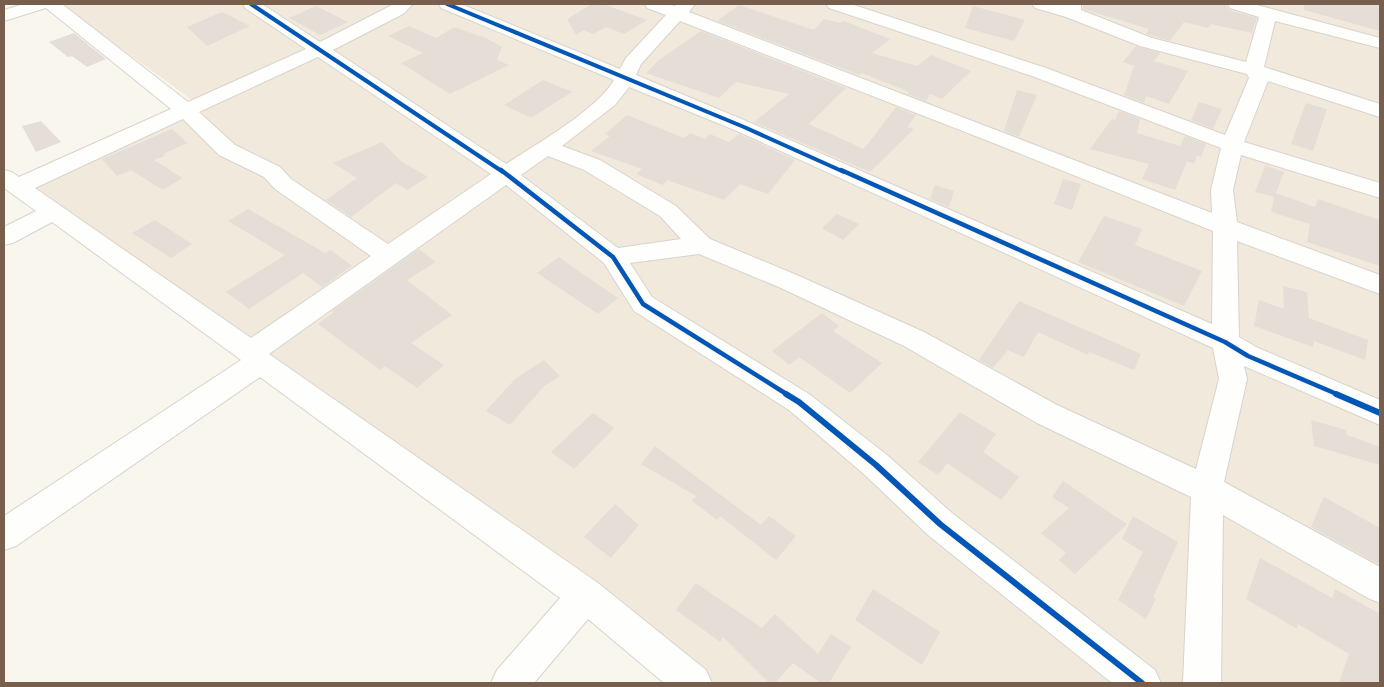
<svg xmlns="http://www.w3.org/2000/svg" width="1384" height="687" viewBox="0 0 1384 687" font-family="Signika,sans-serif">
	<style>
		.residential { fill: #f1e9dc }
		.building { fill: #e5ded6 }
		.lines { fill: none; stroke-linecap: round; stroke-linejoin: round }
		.minor-casing { stroke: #d8d3cc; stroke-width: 2 }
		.minor { fill: #fefefc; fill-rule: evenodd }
		.cycleway-far2-casing { stroke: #fffaf1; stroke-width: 6 }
		.cycleway-far1-casing { stroke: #fffaf1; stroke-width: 8 }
		.cycleway-casing { stroke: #fffaf1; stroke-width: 9 }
		.cycleway-far2 { stroke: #0057b8; stroke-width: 4 }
		.cycleway-far1 { stroke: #0057b8; stroke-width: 4.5 }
		.cycleway { stroke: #0057b8; stroke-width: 6 }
	</style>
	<rect width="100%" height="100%" fill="#f9f6ee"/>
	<path class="residential" d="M 60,4 L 1380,4 L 1380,683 L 705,683 L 26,180 L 196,103 Z"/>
	<g class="building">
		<path d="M 592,4 L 603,4 L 647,20 L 624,34 L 606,27 L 593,34 L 584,30 L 576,35 L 567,19 Z"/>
		<path d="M 1083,4 L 1226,4 L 1229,10 L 1257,18 L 1252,33 L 1211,24 L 1208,28 L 1184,22 L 1170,41 L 1146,34 L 1149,29 L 1083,9 Z"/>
		<path d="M 1304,4 L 1380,4 L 1380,31 L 1304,10 Z"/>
		<path d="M 739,5 L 814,30 L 824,19 L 840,23 L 844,21 L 890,39 L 872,53 L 917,66 L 931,55 L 971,71 L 942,99 L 930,94 L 926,101 L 907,94 L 909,92 L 862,73 L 859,75 L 717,21 Z"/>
		<path d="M 316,6 L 348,22 L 320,35 L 289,18 Z"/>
		<path d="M 973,6 L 1025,20 L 1014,41 L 965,28 Z"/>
		<path d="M 222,12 L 250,26 L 207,46 L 187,27 Z"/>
		<path d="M 409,26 L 436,38 L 454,27 L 486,38 L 502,47 L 497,60 L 509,65 L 450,94 L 401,63 L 423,53 L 388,36 Z"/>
		<path d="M 701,31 L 846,88 L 809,124 L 864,149 L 896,107 L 916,115 L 907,127 L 914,129 L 870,172 L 754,122 L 789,94 L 736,82 L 719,98 L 646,73 L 659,60 Z"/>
		<path d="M 74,33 L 106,59 L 87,67 L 72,56 L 68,57 L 49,42 Z"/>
		<path d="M 1136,46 L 1160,53 L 1154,61 L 1188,71 L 1169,104 L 1146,96 L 1144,103 L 1124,95 L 1134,66 L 1123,62 Z"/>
		<path d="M 543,80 L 572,92 L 531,118 L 504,105 Z"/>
		<path d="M 1017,90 L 1037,95 L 1019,137 L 1004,131 Z"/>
		<path d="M 1199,102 L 1222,109 L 1213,129 L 1191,120 Z"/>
		<path d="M 1306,103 L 1327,109 L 1313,151 L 1291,144 Z"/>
		<path d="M 1119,111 L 1140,119 L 1137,133 L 1180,146 L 1185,136 L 1206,144 L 1201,157 L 1197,155 L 1194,164 L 1187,161 L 1175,190 L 1142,179 L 1149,164 L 1090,149 L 1112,119 L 1115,120 Z"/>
		<path d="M 627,115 L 684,138 L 690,133 L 705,139 L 710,134 L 729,142 L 739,134 L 795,160 L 768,194 L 740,184 L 724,200 L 667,180 L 663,185 L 636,174 L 642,169 L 591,151 L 610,136 L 605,134 Z"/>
		<path d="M 41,121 L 61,142 L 36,152 L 22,126 Z"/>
		<path d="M 172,129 L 187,143 L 163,154 L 165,156 L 154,160 L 182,178 L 163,190 L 131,170 L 117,176 L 102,159 Z"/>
		<path d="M 382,142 L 402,162 L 428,177 L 407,190 L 396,183 L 351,217 L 326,200 L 357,178 L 333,163 Z"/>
		<path d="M 1265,166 L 1284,172 L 1276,193 L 1315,207 L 1318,199 L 1380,220 L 1380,266 L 1307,242 L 1310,224 L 1271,212 L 1274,197 L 1255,192 Z"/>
		<path d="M 1063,179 L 1081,184 L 1072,210 L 1054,204 Z"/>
		<path d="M 935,185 L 954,191 L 949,207 L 930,199 Z"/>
		<path d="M 248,209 L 325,253 L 331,250 L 352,266 L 322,287 L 303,273 L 249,309 L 226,292 L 285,255 L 228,221 Z"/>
		<path d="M 837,214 L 859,224 L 843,240 L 822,228 Z"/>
		<path d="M 1104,216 L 1142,229 L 1135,245 L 1202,271 L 1184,306 L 1078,262 Z"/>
		<path d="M 155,220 L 192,244 L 171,258 L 132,233 Z"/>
		<path d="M 419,249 L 436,262 L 407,280 L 452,315 L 411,343 L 444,365 L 417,388 L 385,366 L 380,370 L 318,324 L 334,312 L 332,311 Z"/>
		<path d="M 559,257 L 584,275 L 618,298 L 598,314 L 537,273 Z"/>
		<path d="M 1283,286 L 1307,292 L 1309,318 L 1368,340 L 1365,360 L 1314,341 L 1313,347 L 1254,326 L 1259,300 L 1284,309 Z"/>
		<path d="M 1019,301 L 1141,354 L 1134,370 L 1089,352 L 1088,355 L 1038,332 L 1024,357 L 1008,350 L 993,368 L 979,360 Z"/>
		<path d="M 822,313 L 839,326 L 833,331 L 882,363 L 850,393 L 799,357 L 789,365 L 772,351 Z"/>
		<path d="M 544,360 L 560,376 L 544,386 L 510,425 L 486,411 L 515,379 Z"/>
		<path d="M 960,412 L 996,434 L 983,452 L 1019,477 L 1001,500 L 947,463 L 938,475 L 918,462 Z"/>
		<path d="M 593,413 L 614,428 L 574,469 L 551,452 Z"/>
		<path d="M 1311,420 L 1346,430 L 1347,435 L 1380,447 L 1380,465 L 1314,446 Z"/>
		<path d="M 655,446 L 761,525 L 769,516 L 796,536 L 776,560 L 720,516 L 717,520 L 692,501 L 696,496 L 641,464 Z"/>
		<path d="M 1063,481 L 1127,524 L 1075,574 L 1059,560 L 1066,553 L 1041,533 L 1069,508 L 1052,497 Z"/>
		<path d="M 1324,497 L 1380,528 L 1380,565 L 1311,527 Z"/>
		<path d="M 615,504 L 639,525 L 611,558 L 584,537 Z"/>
		<path d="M 1133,516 L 1178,542 L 1153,597 L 1156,599 L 1146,619 L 1118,600 L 1143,552 L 1122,539 Z"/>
		<path d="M 1260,558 L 1332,598 L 1335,589 L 1380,614 L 1380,683 L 1339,683 L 1349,654 L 1298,624 L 1297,629 L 1246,599 Z"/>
		<path d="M 696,583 L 762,628 L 775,614 L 818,654 L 831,634 L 851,647 L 829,683 L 821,683 L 793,663 L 775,683 L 769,683 L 723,637 L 720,642 L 676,610 Z"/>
		<path d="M 873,589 L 940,632 L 922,665 L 855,620 Z"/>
	</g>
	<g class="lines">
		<defs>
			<path id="minor" d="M 24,4 L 62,4 L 188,102 L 306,49 L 245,8 L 243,4 L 262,4 L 320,42 L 394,4 L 413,4 L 403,14 L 333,50 L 506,164 C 535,145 598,109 614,80 L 441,8 L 439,4 L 461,4 L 620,69 L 626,58 L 666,15 L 647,8 L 645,4 L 668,4 L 675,6 L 677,4 L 695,4 L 689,12 L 1212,213 L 1211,190 L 1221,148 L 1032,76 L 829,8 L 826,4 L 851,4 L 1046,68 L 1225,135 L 1249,78 L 1247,74 L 1140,46 L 1066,17 L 1035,8 L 1032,4 L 1081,4 L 1081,10 L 1152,38 L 1246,62 L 1259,17 L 1230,8 L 1228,4 L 1253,4 L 1380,38 L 1380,48 L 1275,21 L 1264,67 L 1380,104 L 1380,117 L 1268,81 L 1244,142 L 1380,183 L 1380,198 L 1241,155 L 1233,190 L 1237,222 L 1380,275 L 1380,294 L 1237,241 L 1239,337 L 1258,348 L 1380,400 L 1380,425 L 1244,366 L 1247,379 L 1224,482 L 1380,567 L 1380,603 L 1368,598 L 1223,515 L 1221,683 L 1183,683 L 1191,497 L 1037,423 L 904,346 L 781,288 L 699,254 L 630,263 L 652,297 L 809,394 L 887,455 L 952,513 L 1155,670 L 1161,683 L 1112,683 L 928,535 L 865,475 L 789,410 L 634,311 L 604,263 L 506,185 L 269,354 L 598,583 L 706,670 L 712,683 L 664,683 L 588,619 L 534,683 L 491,683 L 497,670 L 560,598 L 260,377 L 16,546 L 4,550 L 4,516 L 241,360 L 52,222 L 13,243 L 4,245 L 4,227 L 36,211 L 4,188 L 4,170 L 12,172 L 19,177 L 171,109 L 46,8 L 4,21 L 4,10 ZM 680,21 L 996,144 L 1213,231 L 1212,324 L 751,123 L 636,75 L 641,64 ZM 318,57 L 491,174 L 388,244 L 291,179 L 280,167 L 235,145 L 199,112 ZM 629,87 L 737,131 L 1213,348 L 1219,379 L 1196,469 L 1057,405 L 924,332 L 799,276 L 710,239 L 676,206 L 600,160 L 562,146 L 615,105 ZM 183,119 L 219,155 L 264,177 L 275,189 L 371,256 L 251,338 L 35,188 ZM 548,156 L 584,170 L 660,216 L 681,239 L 618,248 L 521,175 Z"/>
		</defs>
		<use href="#minor" class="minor-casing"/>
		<use href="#minor" class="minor"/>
		<defs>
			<g id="cycleway-far2">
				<path d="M 251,4 L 503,172"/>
				<path d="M 447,4 L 744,127 L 844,172"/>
			</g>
			<g id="cycleway-far1">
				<path d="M 501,170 L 613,257 L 643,304 L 788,395"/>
				<path d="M 841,170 L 1225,342 L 1248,356 L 1339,395"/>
			</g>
			<g id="cycleway">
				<path d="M 786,394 L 799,402 L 876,465 L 940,524 L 1142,683"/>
				<path d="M 1336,394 L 1380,413"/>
			</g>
		</defs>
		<use href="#cycleway-far2" class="cycleway-far2-casing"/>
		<use href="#cycleway-far1" class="cycleway-far1-casing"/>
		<use href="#cycleway" class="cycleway-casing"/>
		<use href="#cycleway-far2" class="cycleway-far2"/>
		<use href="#cycleway-far1" class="cycleway-far1"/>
		<use href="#cycleway" class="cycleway"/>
	</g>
	<rect width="1384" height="687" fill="none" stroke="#785f4d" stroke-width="10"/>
</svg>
